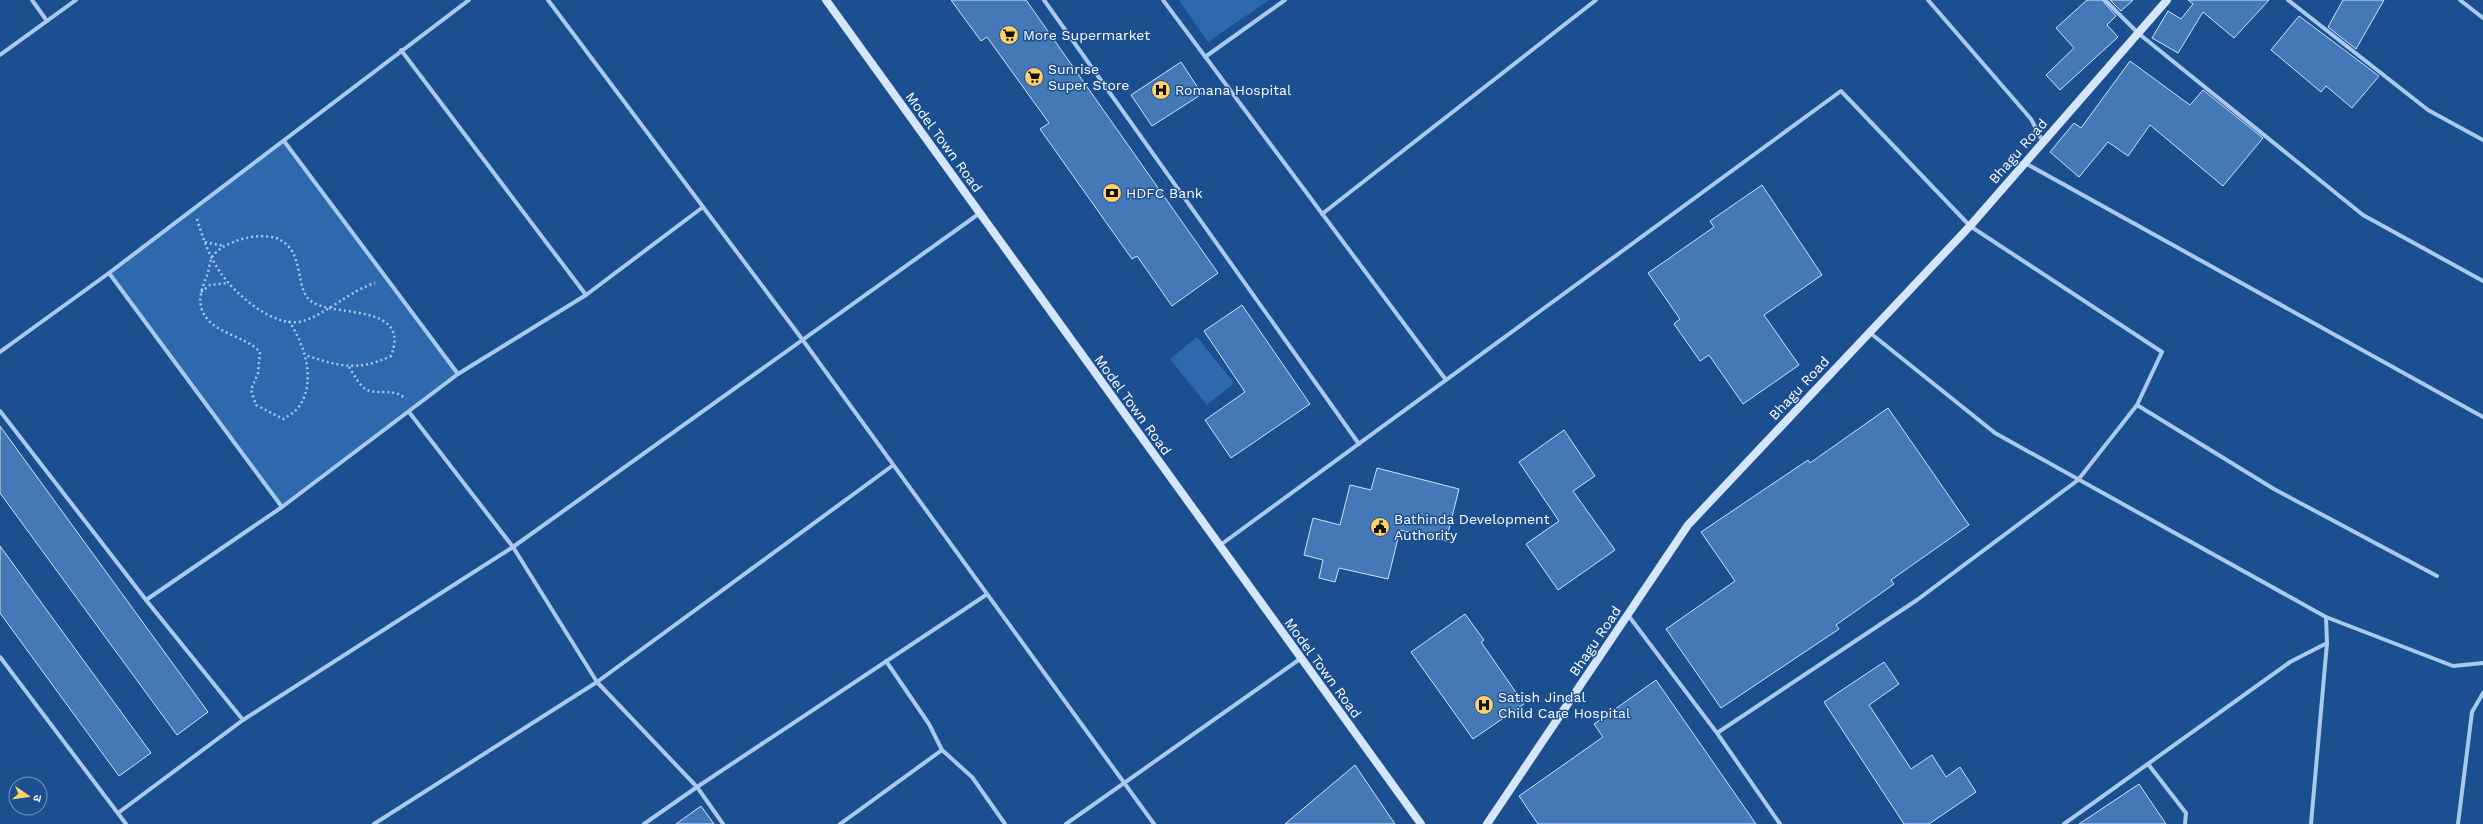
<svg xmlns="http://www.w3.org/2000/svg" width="2483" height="824" viewBox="0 0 2483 824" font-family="'Work Sans','Noto Sans Devanagari',sans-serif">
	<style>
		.green { fill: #2e69ad }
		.building { fill: #4478b7; stroke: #cfe3fa }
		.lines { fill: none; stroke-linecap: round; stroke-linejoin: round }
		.path { stroke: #a9c9ee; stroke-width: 2.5; stroke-dasharray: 2 3; stroke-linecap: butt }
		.street { stroke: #a9c9ee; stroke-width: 4 }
		.secondary { stroke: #d6e6fa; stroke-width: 8 }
		.labels { text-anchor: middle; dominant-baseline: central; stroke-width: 3; stroke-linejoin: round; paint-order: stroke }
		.poi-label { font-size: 14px; fill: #fff; stroke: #1b4f8f; text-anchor: start }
		.street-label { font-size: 14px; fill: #fff; stroke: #1b4f8f }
	</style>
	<rect width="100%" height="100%" fill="#1b4f8f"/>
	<g class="green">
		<path d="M 1179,0 L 1269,0 L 1208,42 Z"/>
		<path d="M 284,141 L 458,374 L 282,507 L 109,273 Z"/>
		<path d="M 1197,337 L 1234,383 L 1207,405 L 1170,359 Z"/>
	</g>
	<g class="building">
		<path d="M 951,0 L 1026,0 L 1218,273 L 1172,306 L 1137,256 L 1132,259 L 1040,129 L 1049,123 L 987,37 L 981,41 Z"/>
		<path d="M 2087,0 L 2102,0 L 2116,16 L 2107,25 L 2118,37 L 2060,90 L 2046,75 L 2074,48 L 2056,28 Z"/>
		<path d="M 2110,0 L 2133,0 L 2121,11 Z"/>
		<path d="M 2188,0 L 2269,0 L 2234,38 L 2203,12 L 2178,53 L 2152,38 L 2168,11 L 2181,19 L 2193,4 Z"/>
		<path d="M 2343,0 L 2384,0 L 2356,49 L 2328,27 Z"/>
		<path d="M 2299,16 L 2379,76 L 2352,108 L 2326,86 L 2321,92 L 2271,50 Z"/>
		<path d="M 2130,61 L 2190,105 L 2203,90 L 2263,138 L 2223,186 L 2150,125 L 2128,156 L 2108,142 L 2079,177 L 2050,152 L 2074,123 L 2081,128 Z"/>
		<path d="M 1181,62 L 1202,94 L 1152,126 L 1131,95 Z"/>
		<path d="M 1762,185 L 1822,275 L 1764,315 L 1799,365 L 1743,404 L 1709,355 L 1700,361 L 1674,324 L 1680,319 L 1648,273 L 1714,227 L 1710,221 Z"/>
		<path d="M 1242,305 L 1310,404 L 1231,458 L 1205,420 L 1245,392 L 1204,331 Z"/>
		<path d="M 1888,408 L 1969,525 L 1891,580 L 1894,584 L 1836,625 L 1839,629 L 1721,708 L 1666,629 L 1735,581 L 1701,532 L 1808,460 L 1810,463 Z"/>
		<path d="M 0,426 L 208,712 L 177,735 L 0,493 Z"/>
		<path d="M 1564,430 L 1595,476 L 1573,491 L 1615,550 L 1558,590 L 1526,544 L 1559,521 L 1519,462 Z"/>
		<path d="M 1377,468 L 1459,489 L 1446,541 L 1400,530 L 1388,579 L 1339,568 L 1335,582 L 1319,578 L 1323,560 L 1304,555 L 1313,518 L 1340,525 L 1350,485 L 1371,490 Z"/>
		<path d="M 0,546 L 151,753 L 119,776 L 0,613 Z"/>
		<path d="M 1465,614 L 1484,640 L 1481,642 L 1524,704 L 1473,739 L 1411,652 Z"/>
		<path d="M 1884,662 L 1899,684 L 1869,705 L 1911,769 L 1932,755 L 1946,777 L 1960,767 L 1976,792 L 1929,824 L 1904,824 L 1824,702 Z"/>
		<path d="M 1656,680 L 1756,824 L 1538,824 L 1519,796 L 1603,737 L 1594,724 Z"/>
		<path d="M 1355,765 L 1395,824 L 1285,824 Z"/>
		<path d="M 2139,784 L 2166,824 L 2079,824 Z"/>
		<path d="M 701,806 L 714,824 L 676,824 Z"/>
	</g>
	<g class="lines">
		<g class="path">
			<path d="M 197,219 C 203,238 209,256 220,272 C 235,294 277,332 306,320 C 330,311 350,291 375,283"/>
			<path d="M 205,242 L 224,246"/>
			<path d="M 201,292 L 210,285 L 228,283"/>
			<path d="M 289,321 C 305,345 317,383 298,408 C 294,413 288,416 283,419 L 256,405 L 251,390 L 258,373 L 260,352 C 245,335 211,334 202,310 C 198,299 202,288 206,278 C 209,272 209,263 212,257 C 223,241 258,232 276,238 C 308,250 292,292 314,303 C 339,317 411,304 391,356 C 357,372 339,366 305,355"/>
			<path d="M 349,367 C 353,373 358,383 364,388 C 377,397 391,386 406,399"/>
		</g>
		<g class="street">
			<path d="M 32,0 L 47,21"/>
			<path d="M 548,0 L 802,339 L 1154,824"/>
			<path d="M 1044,0 L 1359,444"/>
			<path d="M 1163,0 L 1446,380"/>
			<path d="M 1928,0 L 2031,119 L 2043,142"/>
			<path d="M 2105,0 L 2138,33 L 2363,215 L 2483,281"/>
			<path d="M 2288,0 L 2428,110 L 2483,140"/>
			<path d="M 2460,0 L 2483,18"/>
			<path d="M 401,50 L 586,295"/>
			<path d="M 0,55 L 76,0"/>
			<path d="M 1205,57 L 1285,0"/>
			<path d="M 284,141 L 458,374"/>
			<path d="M 2025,163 L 2483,417"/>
			<path d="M 1322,214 L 1596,0"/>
			<path d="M 109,273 L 282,507"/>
			<path d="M 1869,332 L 1995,433 L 2326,617"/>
			<path d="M 0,352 L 109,273 L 469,0"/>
			<path d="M 2137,405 L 2274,489 L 2437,576"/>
			<path d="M 0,411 L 146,600 L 243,720"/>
			<path d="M 409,412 L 513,547 L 597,682 L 697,787 L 723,824"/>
			<path d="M 1219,546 L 1841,91 L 1970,226 L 2162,352 L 2137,405 L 2078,480 L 1917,600 L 1717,733"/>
			<path d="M 146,600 L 282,507 L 458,374 L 586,295 L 703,207"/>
			<path d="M 1628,615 L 1717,733 L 1780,824"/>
			<path d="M 0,657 L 126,824"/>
			<path d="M 886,661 L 929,724 L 942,750 L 972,777 L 1005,824"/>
			<path d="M 2148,764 L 2186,813 L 2185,824"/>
			<path d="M 118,813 L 243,720 L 513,547 L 980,213"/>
			<path d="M 374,824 L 597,682 L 892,466"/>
			<path d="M 644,824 L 697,787 L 986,595"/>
			<path d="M 840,824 L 942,750"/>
			<path d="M 1066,824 L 1300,659"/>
			<path d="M 2064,824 L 2290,662 L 2327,643"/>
			<path d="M 2311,824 L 2327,643 L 2326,617 L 2453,666 L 2483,663"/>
			<path d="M 2458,824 L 2472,712 L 2483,693"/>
		</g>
		<g class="secondary">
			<path d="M 826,0 L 1421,824"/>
			<path d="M 1487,824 L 1688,525 L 1970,226 L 2167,0"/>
		</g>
	</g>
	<defs>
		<symbol id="supermarket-disc" viewBox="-11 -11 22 22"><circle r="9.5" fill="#ffd166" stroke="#1b4f8f"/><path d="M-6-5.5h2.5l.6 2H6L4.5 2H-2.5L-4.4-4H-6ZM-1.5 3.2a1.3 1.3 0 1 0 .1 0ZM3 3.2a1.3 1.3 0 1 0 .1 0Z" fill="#111"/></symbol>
		<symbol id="hospital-disc" viewBox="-11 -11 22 22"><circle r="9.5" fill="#ffd166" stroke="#1b4f8f"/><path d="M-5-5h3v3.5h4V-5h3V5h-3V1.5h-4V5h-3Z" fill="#111"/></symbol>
		<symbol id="bank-disc" viewBox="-11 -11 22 22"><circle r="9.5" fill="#ffd166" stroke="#1b4f8f"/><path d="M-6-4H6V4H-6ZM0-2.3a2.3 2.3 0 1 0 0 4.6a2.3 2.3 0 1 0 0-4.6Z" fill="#111"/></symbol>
		<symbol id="civic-disc" viewBox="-11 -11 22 22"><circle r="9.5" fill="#ffd166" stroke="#1b4f8f"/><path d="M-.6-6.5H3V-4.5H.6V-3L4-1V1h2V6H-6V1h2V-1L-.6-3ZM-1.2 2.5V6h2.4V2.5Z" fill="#111"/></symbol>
	</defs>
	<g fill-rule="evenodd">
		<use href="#supermarket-disc" x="998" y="24" width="22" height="22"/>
		<use href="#supermarket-disc" x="1023" y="66" width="22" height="22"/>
		<use href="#hospital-disc" x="1150" y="79" width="22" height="22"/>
		<use href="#bank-disc" x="1101" y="182" width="22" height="22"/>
		<use href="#civic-disc" x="1369" y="516" width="22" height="22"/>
		<use href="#hospital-disc" x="1473" y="694" width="22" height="22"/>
	</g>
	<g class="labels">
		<g class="poi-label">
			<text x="1023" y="35">More Supermarket</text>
			<text x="1048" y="69">Sunrise<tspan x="1048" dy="16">Super Store</tspan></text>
			<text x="1175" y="90">Romana Hospital</text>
			<text x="1126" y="193">HDFC Bank</text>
			<text x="1394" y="519">Bathinda Development<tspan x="1394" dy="16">Authority</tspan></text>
			<text x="1498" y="697">Satish Jindal<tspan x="1498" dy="16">Child Care Hospital</tspan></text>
		</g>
		<g class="street-label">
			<text transform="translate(944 142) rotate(54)">Model Town Road</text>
			<text transform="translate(2018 151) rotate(-49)">Bhagu Road</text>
			<text transform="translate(1799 388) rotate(-47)">Bhagu Road</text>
			<text transform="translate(1133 405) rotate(54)">Model Town Road</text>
			<text transform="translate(1595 641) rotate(-56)">Bhagu Road</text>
			<text transform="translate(1323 668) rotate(54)">Model Town Road</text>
		</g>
	</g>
	<g transform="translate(28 796) rotate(103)"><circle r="19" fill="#1b4f8f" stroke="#7695bc"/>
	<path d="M0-3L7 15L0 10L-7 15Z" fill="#ffd166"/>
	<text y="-6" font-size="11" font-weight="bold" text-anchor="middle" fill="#ffffff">उ</text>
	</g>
</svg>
